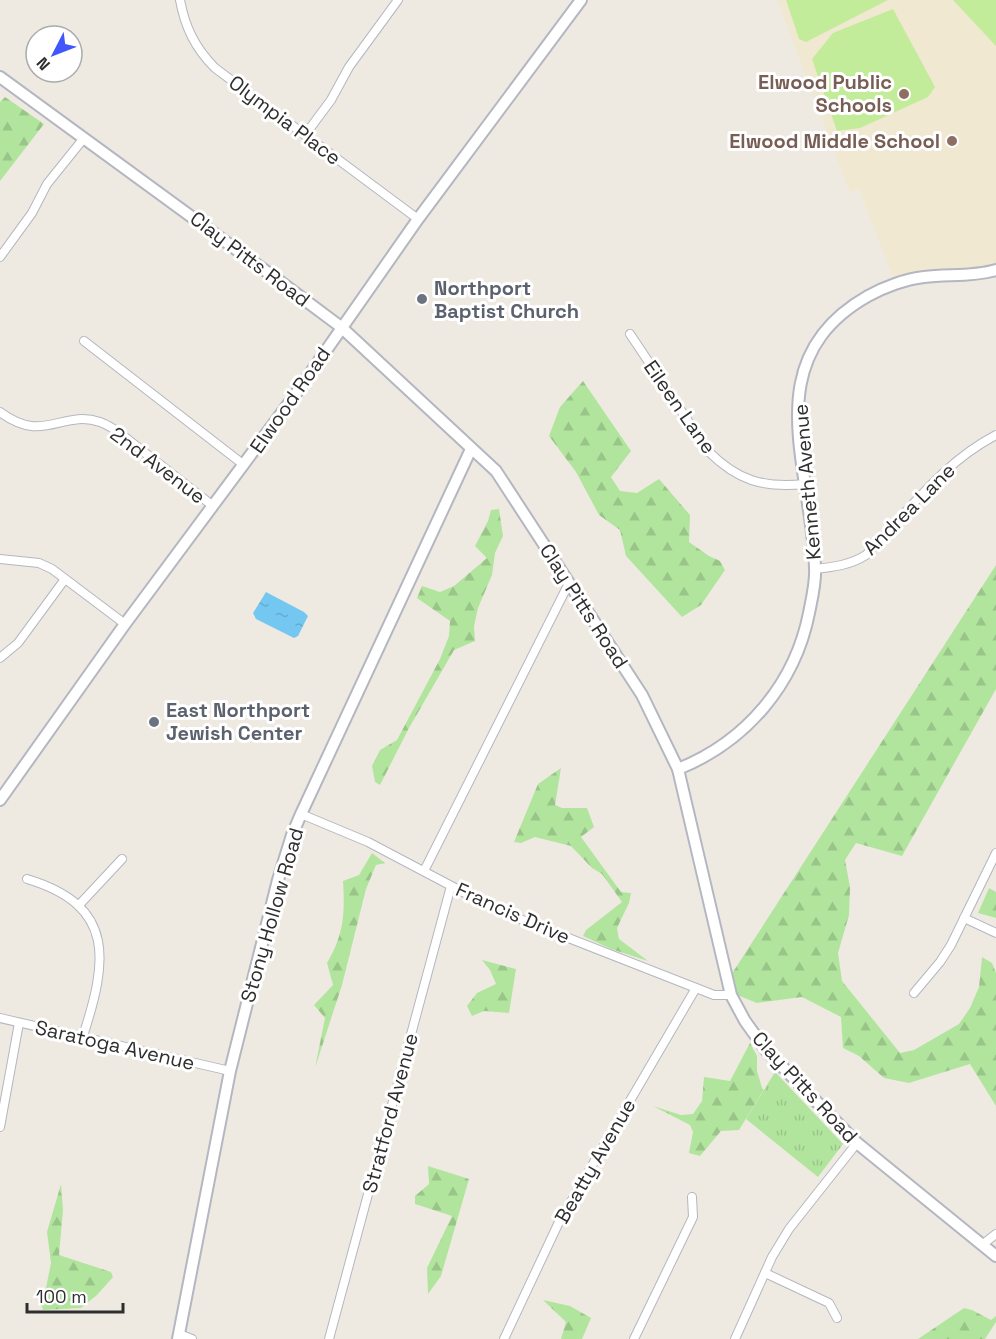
<svg xmlns="http://www.w3.org/2000/svg" width="996" height="1339" viewBox="0 0 996 1339" font-family="'Space Grotesk',sans-serif">
	<style>
		.education { fill: #f0e8d1 }
		.grass { fill: url(#grass-tufts) }
		.forest { fill: url(#forest-firs) }
		.pitch { fill: #c3ec9a }
		.water { fill: url(#water-ripples) }
		.lines { fill: none; stroke-linecap: round; stroke-linejoin: round }
		.street-casing { stroke: #b4b6c1; stroke-width: 10 }
		.secondary-casing { stroke: #b4b6c1; stroke-width: 14 }
		.street { stroke: #fff; stroke-width: 8 }
		.secondary { stroke: #fff; stroke-width: 10 }
		.education-dot { fill: #8d6e63; stroke: #fff; stroke-width: 2 }
		.worship-dot { fill: #6b7280; stroke: #fff; stroke-width: 2 }
		.labels { text-anchor: middle; dominant-baseline: central; stroke-width: 6; stroke-linejoin: round; paint-order: stroke }
		.education-label { font-size: 20px; font-weight: bold; fill: #785e54; stroke: #fff; text-anchor: end }
		.street-label { font-size: 20px; fill: #2e2e2e; stroke: #fff }
		.worship-label { font-size: 20px; font-weight: bold; fill: #5b616d; stroke: #fff; text-anchor: start }
	</style>
	<defs>
		<pattern id="grass-tufts" width="24" height="20" patternUnits="userSpaceOnUse" patternTransform="scale(1.5)"><rect width="24" height="20" fill="#b1e59e"/><path d="M3 7l-1-3M5 7V3M7 7l1-3M15 17l-1-3M17 17v-4M19 17l1-3" fill="none" stroke="#99c588"/></pattern>
		<pattern id="forest-firs" width="22" height="20" patternUnits="userSpaceOnUse" patternTransform="scale(1.5)"><rect width="22" height="20" fill="#b1e59e"/><path d="M5 1l3.5 6h-7zM16 11l3.5 6h-7z" fill="#99c588"/></pattern>
		<pattern id="water-ripples" width="26" height="14" patternUnits="userSpaceOnUse" patternTransform="scale(1.5)"><rect width="26" height="14" fill="#74c7f1"/><path d="M2 4q2-2 4 0t4 0M15 11q2-2 4 0t4 0" fill="none" stroke="#65abcf"/></pattern>
	</defs>
	<rect width="100%" height="100%" fill="#efeae1"/>
	<path class="education" d="M 777,0 L 996,0 L 996,263 L 967,268 L 916,271 L 893,277 L 859,189 L 850,193 Z"/>
	<path class="grass" d="M 775,1072 L 843,1144 L 818,1177 L 746,1119 Z"/>
	<g class="forest">
		<path d="M 5,97 L 44,124 L 0,181 L 0,102 Z"/>
		<path d="M 583,381 L 631,451 L 611,477 L 620,491 L 637,493 L 659,479 L 690,515 L 689,542 L 709,556 L 720,561 L 725,570 L 701,605 L 682,617 L 626,556 L 620,530 L 599,515 L 576,472 L 549,436 L 560,407 Z"/>
		<path d="M 499,509 L 503,536 L 495,553 L 492,575 L 478,608 L 474,626 L 475,641 L 454,650 L 409,728 L 380,785 L 375,782 L 372,766 L 380,750 L 397,740 L 440,659 L 449,636 L 450,621 L 417,598 L 422,586 L 440,592 L 454,586 L 487,558 L 475,546 L 488,521 L 491,510 Z"/>
		<path d="M 996,565 L 996,689 L 902,856 L 856,843 L 845,860 L 850,887 L 849,915 L 838,953 L 842,981 L 900,1053 L 914,1050 L 959,1024 L 970,1008 L 979,987 L 982,957 L 992,963 L 996,973 L 996,1106 L 970,1064 L 909,1083 L 884,1078 L 859,1056 L 843,1048 L 841,1017 L 802,997 L 757,1003 L 722,989 Z"/>
		<path d="M 561,768 L 555,805 L 562,808 L 587,808 L 594,827 L 581,837 L 621,892 L 631,893 L 629,903 L 617,928 L 619,939 L 648,961 L 611,949 L 583,936 L 586,930 L 622,902 L 602,874 L 592,868 L 571,846 L 535,837 L 521,843 L 514,842 L 538,784 Z"/>
		<path d="M 372,853 L 385,863 L 376,865 L 366,889 L 342,985 L 315,1068 L 325,1018 L 314,1005 L 333,985 L 327,963 C 344,934 345,914 343,881 L 359,875 Z"/>
		<path d="M 989,888 L 996,892 L 996,918 L 978,913 Z"/>
		<path d="M 482,960 L 516,969 L 509,1013 L 484,1011 L 472,1016 L 467,1006 L 477,993 L 496,984 L 490,970 Z"/>
		<path d="M 750,1043 L 757,1056 L 757,1071 L 763,1091 L 739,1130 L 721,1131 L 700,1156 L 689,1153 L 693,1132 L 690,1125 L 653,1106 L 681,1115 L 693,1114 L 702,1101 L 704,1077 L 730,1081 Z"/>
		<path d="M 428,1166 L 469,1179 L 441,1276 L 428,1294 L 427,1268 L 452,1216 L 415,1204 L 415,1196 L 429,1184 Z"/>
		<path d="M 61,1184 L 63,1210 L 59,1255 L 111,1272 L 113,1277 L 97,1295 L 81,1308 L 43,1310 L 40,1301 L 45,1293 L 51,1263 L 47,1232 Z"/>
		<path d="M 543,1300 L 570,1306 L 591,1318 L 582,1339 L 561,1339 L 566,1322 Z"/>
		<path d="M 964,1308 L 972,1310 L 991,1320 L 996,1316 L 996,1322 L 985,1339 L 918,1339 Z"/>
	</g>
	<g class="pitch">
		<path d="M 786,0 L 888,0 L 806,42 L 799,39 Z"/>
		<path d="M 953,0 L 996,0 L 996,46 Z"/>
		<path d="M 893,9 L 935,87 L 928,97 L 860,128 L 837,131 L 812,59 L 833,33 Z"/>
	</g>
	<path class="water" d="M 266,592 L 304,612 L 308,616 L 298,636 L 294,638 L 256,619 L 253,613 Z"/>
	<g class="lines">
		<defs>
			<g id="street">
				<path d="M 180,0 C 185,27 195,48 215,68 L 418,219"/>
				<path d="M 305,135 L 331,100 L 349,67 L 398,0"/>
				<path d="M 0,257 L 32,213 L 47,184 L 84,138"/>
				<path d="M 630,334 L 708,451 C 738,481 763,488 805,484"/>
				<path d="M 84,341 L 244,465"/>
				<path d="M 0,412 C 44,445 62,409 100,422 C 106,424 112,428 117,431 L 213,506"/>
				<path d="M 0,559 L 39,563 L 52,569 L 125,624"/>
				<path d="M 815,569 C 834,567 850,565 866,555 C 908,512 942,463 996,435"/>
				<path d="M 0,658 L 18,643 L 65,579"/>
				<path d="M 301,814 L 368,842 L 497,910 L 714,995 L 731,995"/>
				<path d="M 424,871 L 569,583"/>
				<path d="M 27,879 C 117,906 107,962 83,1036"/>
				<path d="M 79,905 L 122,859"/>
				<path d="M 964,918 L 996,933"/>
				<path d="M 914,993 L 940,962 L 951,945 L 996,853"/>
				<path d="M 0,1018 L 230,1071"/>
				<path d="M 0,1127 L 19,1023"/>
				<path d="M 982,1245 L 996,1234"/>
				<path d="M 765,1273 L 829,1303 L 837,1318"/>
				<path d="M 179,1334 L 192,1339"/>
				<path d="M 329,1339 L 451,886"/>
				<path d="M 504,1339 L 559,1222 L 696,988"/>
				<path d="M 634,1339 L 693,1217 L 692,1197"/>
				<path d="M 735,1339 L 772,1257 L 789,1229 L 857,1143"/>
			</g>
			<g id="secondary">
				<path d="M 0,77 L 278,280 L 341,327 L 496,471 L 642,695 L 678,769 L 731,995 L 745,1021 L 765,1049 L 857,1143 L 996,1256"/>
				<path d="M 678,769 C 746,742 795,684 809,613 C 812,598 816,582 815,568 C 812,467 755,360 868,296 C 884,287 906,279 924,277 C 948,274 972,277 996,270"/>
				<path d="M 0,800 L 125,624 L 295,395 L 418,219 L 581,0"/>
				<path d="M 178,1339 L 230,1071 L 278,880 L 292,835 L 301,814 L 471,449"/>
			</g>
		</defs>
		<use href="#street" class="street-casing"/>
		<use href="#secondary" class="secondary-casing"/>
		<use href="#street" class="street"/>
		<use href="#secondary" class="secondary"/>
	</g>
	<g class="education-dot">
		<circle cx="904" cy="94" r="6"/>
		<circle cx="952" cy="141" r="6"/>
	</g>
	<g class="worship-dot">
		<circle cx="422" cy="299" r="6"/>
		<circle cx="154" cy="722" r="6"/>
	</g>
	<g class="labels">
		<g class="education-label">
			<text x="892" y="82">Elwood Public<tspan x="892" dy="23">Schools</tspan></text>
			<text x="940" y="141">Elwood Middle School</text>
		</g>
		<g class="street-label">
			<text transform="translate(285 120) rotate(37)">Olympia Place</text>
			<text transform="translate(250 259) rotate(37)">Clay Pitts Road</text>
			<text transform="translate(290 400) rotate(-55)">Elwood Road</text>
			<text transform="translate(680 407) rotate(55)">Eileen Lane</text>
			<text transform="translate(158 465) rotate(37)">2nd Avenue</text>
			<text transform="translate(807 482) rotate(-95)">Kenneth Avenue</text>
			<text transform="translate(909 509) rotate(-45)">Andrea Lane</text>
			<text transform="translate(584 606) rotate(57)">Clay Pitts Road</text>
			<text transform="translate(513 913) rotate(24)">Francis Drive</text>
			<text transform="translate(272 915) rotate(-74)">Stony Hollow Road</text>
			<text transform="translate(115 1045) rotate(13)">Saratoga Avenue</text>
			<text transform="translate(805 1087) rotate(47)">Clay Pitts Road</text>
			<text transform="translate(390 1113) rotate(-75)">Stratford Avenue</text>
			<text transform="translate(595 1161) rotate(-60)">Beatty Avenue</text>
		</g>
		<g class="worship-label">
			<text x="434" y="288">Northport<tspan x="434" dy="23">Baptist Church</tspan></text>
			<text x="166" y="710">East Northport<tspan x="166" dy="23">Jewish Center</tspan></text>
		</g>
	</g>
	<g transform="translate(54 54) rotate(228)"><circle r="28" fill="#ffffff" stroke="#ababab" stroke-width="1.5"/>
	<path d="M0-4.5L10 22L0 15L-10 22Z" fill="#4157fc"/>
	<text y="-9" font-size="16" font-weight="bold" text-anchor="middle" fill="#2e2e2e">N</text>
	</g>
	<path d="M27 1303v9h96v-9" fill="none" stroke="#2e2e2e" stroke-width="3"/>
	<text x="36" y="1303" font-size="18" fill="#2e2e2e" stroke="#ffffff" stroke-width="4.5" paint-order="stroke">100 m</text>
</svg>
